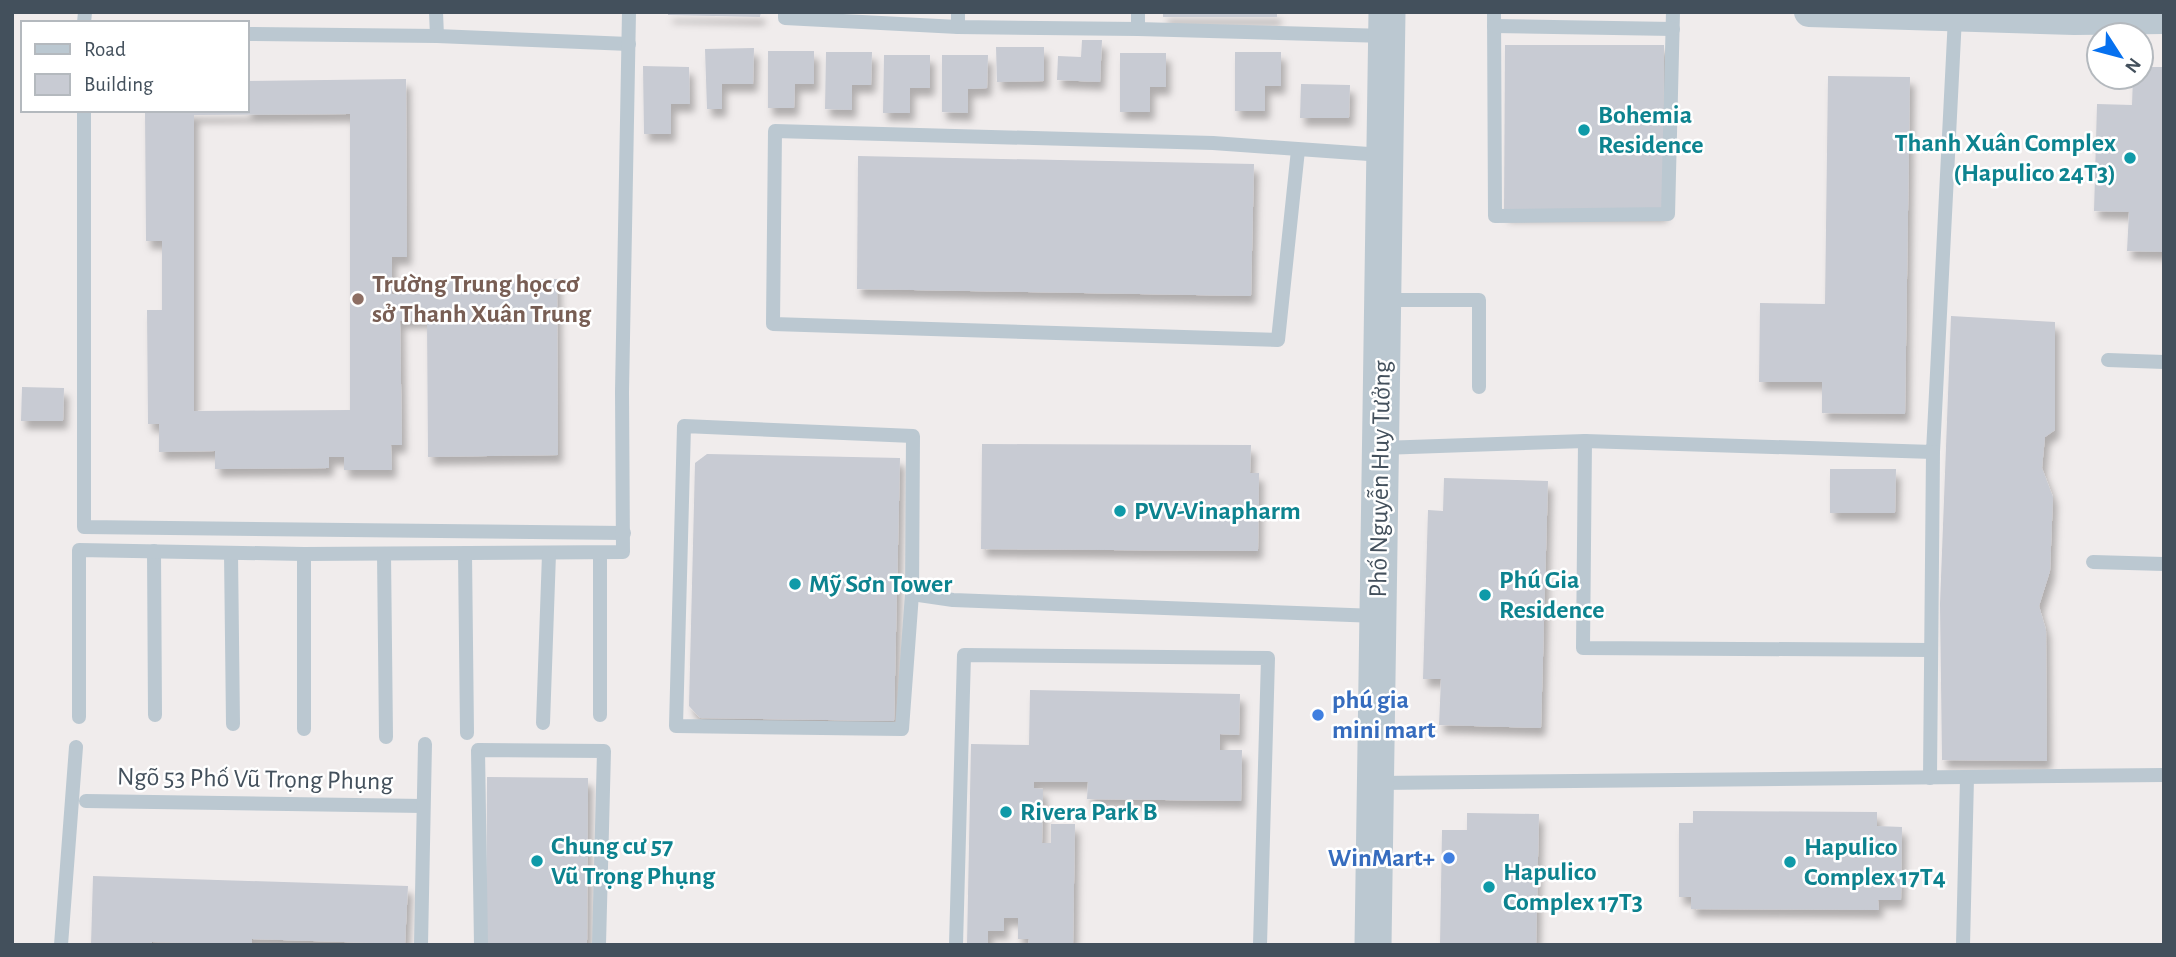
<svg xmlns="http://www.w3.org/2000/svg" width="2176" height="957" viewBox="0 0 2176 957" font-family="'Alegreya Sans',sans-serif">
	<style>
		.building { fill: #c8cbd3; fill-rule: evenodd; filter: url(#shadow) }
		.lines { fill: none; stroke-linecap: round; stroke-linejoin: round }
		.service { stroke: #bbc8d1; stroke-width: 14 }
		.minor { stroke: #bbc8d1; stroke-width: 30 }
		.tertiary { stroke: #bbc8d1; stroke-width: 37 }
		.culture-dot { fill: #0f9aa8; stroke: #fff; stroke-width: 2.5 }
		.education-dot { fill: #8d6e63; stroke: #fff; stroke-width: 2.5 }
		.shop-dot { fill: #3f7fe0; stroke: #fff; stroke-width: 2.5 }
		.labels { text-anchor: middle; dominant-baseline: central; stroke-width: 5; stroke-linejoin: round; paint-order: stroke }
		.culture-label { font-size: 26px; font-weight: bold; fill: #0d838f; stroke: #fff; text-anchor: start }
		.education-label { font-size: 26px; font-weight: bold; fill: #785e54; stroke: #fff; text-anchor: start }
		.street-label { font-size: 26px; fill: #43505c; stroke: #fff }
		.shop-label { font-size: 26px; font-weight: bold; fill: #366cbe; stroke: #fff; text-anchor: start }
	</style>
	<defs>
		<filter id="shadow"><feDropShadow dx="4.5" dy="8" stdDeviation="3.5" flood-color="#0004"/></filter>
	</defs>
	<rect width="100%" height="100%" fill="#f0ecec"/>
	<g class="building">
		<path d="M 668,12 L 761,12 L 760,17 L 668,15 Z"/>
		<rect x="1163" y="12" width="114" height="5"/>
		<path d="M 1082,40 L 1102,40 L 1100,82 L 1057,80 L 1058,56 L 1081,57 Z"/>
		<path d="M 1505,45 L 1664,45 L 1663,214 L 1504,214 Z"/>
		<path d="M 996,47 L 1044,47 L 1044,81 L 997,82 Z"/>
		<path d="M 754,48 L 753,84 L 722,84 L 722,109 L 707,109 L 705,49 Z"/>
		<path d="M 768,51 L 814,51 L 814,84 L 795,84 L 794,108 L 768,108 Z"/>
		<path d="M 826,52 L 872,52 L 871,85 L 852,85 L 852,110 L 825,109 Z"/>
		<path d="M 1235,52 L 1281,52 L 1281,86 L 1265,86 L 1265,111 L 1235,111 Z"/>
		<path d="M 1120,53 L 1166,53 L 1166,87 L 1150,87 L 1150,112 L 1120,112 Z"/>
		<path d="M 884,55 L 930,55 L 930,88 L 910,88 L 910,113 L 883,113 Z"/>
		<path d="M 942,55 L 988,55 L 987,88 L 968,89 L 968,113 L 942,112 Z"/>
		<path d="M 643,66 L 689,67 L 690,104 L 671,104 L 671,134 L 644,134 Z"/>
		<path d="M 2141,67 L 2164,67 L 2164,252 L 2127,251 L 2129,212 L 2094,211 L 2097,104 L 2132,105 L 2133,77 L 2141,77 Z"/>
		<path d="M 1828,76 L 1910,77 L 1905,414 L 1822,413 L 1822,382 L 1759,382 L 1760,303 L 1825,304 Z"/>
		<path d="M 406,79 L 407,257 L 392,257 L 392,294 L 423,294 L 424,281 L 557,279 L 558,455 L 428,457 L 427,320 L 400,321 L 402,445 L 391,445 L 392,470 L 344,470 L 344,457 L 329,457 L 329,468 L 215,469 L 215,451 L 159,452 L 159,424 L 148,424 L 147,310 L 162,310 L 162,241 L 146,241 L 145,110 L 247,110 L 247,81 ZM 350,114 L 350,410 L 194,411 L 194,115 Z"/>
		<path d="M 1301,84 L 1350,85 L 1349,118 L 1300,118 Z"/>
		<path d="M 858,156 L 1254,164 L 1251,296 L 857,289 Z"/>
		<path d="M 1951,316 L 2055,322 L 2055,430 L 2045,437 L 2042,468 L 2053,497 L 2050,571 L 2039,606 L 2046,630 L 2047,761 L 1942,760 L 1940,604 Z"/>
		<path d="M 22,387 L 64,388 L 63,421 L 21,421 Z"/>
		<path d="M 982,444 L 1251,445 L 1250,473 L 1259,473 L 1258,551 L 981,549 Z"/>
		<path d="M 707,454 L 900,458 L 894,721 L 700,718 L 689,706 L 695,463 Z"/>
		<path d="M 1830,469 L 1896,469 L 1895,513 L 1830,513 Z"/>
		<path d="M 1444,478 L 1548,481 L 1541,728 L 1439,725 L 1441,679 L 1423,679 L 1428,510 L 1443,511 Z"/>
		<path d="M 1030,690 L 1240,694 L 1239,735 L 1220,734 L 1220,750 L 1242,750 L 1241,801 L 1087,799 L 1088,782 L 1034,782 L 1034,788 L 1043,789 L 1042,843 L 1051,843 L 1051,824 L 1075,824 L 1073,945 L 1028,945 L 1029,939 L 1018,939 L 1018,918 L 1004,918 L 1004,931 L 988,931 L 988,945 L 967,945 L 971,744 L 1029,745 Z"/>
		<path d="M 487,777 L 588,778 L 587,945 L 486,945 Z"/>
		<path d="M 1693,811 L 1877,812 L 1877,826 L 1902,827 L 1901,900 L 1878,900 L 1879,910 L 1691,909 L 1691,897 L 1679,897 L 1679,823 L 1693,823 Z"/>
		<path d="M 1467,813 L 1539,814 L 1536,945 L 1440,945 L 1442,830 L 1467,830 Z"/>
		<path d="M 93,876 L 408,886 L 405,944 L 252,939 L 252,945 L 152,942 L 152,945 L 91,945 Z"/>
	</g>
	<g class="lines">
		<g class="service">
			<path d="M 436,12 L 437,36"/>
			<path d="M 785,12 L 785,18 L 958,27 L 1138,29 L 1386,36"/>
			<path d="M 1138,12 L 1138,29"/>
			<path d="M 1494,12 L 1495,216 L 1668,214 L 1673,12"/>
			<path d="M 84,23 L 85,12"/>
			<path d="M 1494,26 L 1673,29"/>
			<path d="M 958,27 L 958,12"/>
			<path d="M 247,34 L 437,36 L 629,44"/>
			<path d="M 84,110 L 84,527 L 624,533"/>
			<path d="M 1298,150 L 1278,340 L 773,324 L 775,131 L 1213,143 L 1383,155"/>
			<path d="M 1385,300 L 1479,300 L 1479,387"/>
			<path d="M 2108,360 L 2164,362"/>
			<path d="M 684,426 L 913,436 L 912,594 L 902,729 L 676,726 Z"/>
			<path d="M 1585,441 L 1583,648 L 1931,650"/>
			<path d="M 1381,448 L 1585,441 L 1933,452 L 1955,17"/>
			<path d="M 154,551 L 155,715"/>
			<path d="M 231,553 L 233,724"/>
			<path d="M 465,553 L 467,733"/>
			<path d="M 600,553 L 600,715"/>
			<path d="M 304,554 L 304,729"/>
			<path d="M 384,554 L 386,737"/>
			<path d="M 2093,562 L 2164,564"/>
			<path d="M 912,594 L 953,600 L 1377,616"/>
			<path d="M 79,717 L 79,550 L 304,554 L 623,552 L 622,392 L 629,12"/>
			<path d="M 543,723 L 549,554"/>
			<path d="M 1930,778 L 1933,452"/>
			<path d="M 1378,783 L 2164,775"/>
			<path d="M 86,801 L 423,806"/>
			<path d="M 61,945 L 76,747"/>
			<path d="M 421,945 L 425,744"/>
			<path d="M 481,945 L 478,750 L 604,751 L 599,945"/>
			<path d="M 956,945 L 964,655 L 1268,658 L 1260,945"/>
			<path d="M 1963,945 L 1967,778"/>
		</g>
		<path class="minor" d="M 1809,12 L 2074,20 L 2164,19"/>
		<path class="tertiary" d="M 1373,945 L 1387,12"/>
	</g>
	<g class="culture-dot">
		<circle cx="1584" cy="130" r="7"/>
		<circle cx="2130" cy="158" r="7"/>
		<circle cx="1120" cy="511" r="7"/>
		<circle cx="795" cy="584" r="7"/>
		<circle cx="1485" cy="595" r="7"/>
		<circle cx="1006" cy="812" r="7"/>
		<circle cx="537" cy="861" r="7"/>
		<circle cx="1790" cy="862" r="7"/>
		<circle cx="1489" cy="887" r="7"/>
	</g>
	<circle class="education-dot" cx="358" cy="299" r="7"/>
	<g class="shop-dot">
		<circle cx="1318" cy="715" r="7"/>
		<circle cx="1449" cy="858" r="7"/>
	</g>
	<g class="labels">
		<g class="culture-label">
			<text x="1598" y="115">Bohemia<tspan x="1598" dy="30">Residence</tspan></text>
			<text x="2116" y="143" text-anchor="end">Thanh Xuân Complex<tspan x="2116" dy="30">(Hapulico 24T3)</tspan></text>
			<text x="1134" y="511">PVV-Vinapharm</text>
			<text x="1499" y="580">Phú Gia<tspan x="1499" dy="30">Residence</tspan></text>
			<text x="809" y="584">Mỹ Sơn Tower</text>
			<text x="1020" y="812">Rivera Park B</text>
			<text x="551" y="846">Chung cư 57<tspan x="551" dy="30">Vũ Trọng Phụng</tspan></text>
			<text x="1804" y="847">Hapulico<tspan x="1804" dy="30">Complex 17T4</tspan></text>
			<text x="1503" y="872">Hapulico<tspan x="1503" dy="30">Complex 17T3</tspan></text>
		</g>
		<g class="education-label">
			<text x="372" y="284">Trường Trung học cơ<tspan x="372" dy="30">sở Thanh Xuân Trung</tspan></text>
		</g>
		<g class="street-label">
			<text transform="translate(1380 479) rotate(-89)">Phố Nguyễn Huy Tưởng</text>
			<text transform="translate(255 779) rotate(1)">Ngõ 53 Phố Vũ Trọng Phụng</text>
		</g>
		<g class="shop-label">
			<text x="1332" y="700">phú gia<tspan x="1332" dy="30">mini mart</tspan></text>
			<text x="1435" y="858" text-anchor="end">WinMart+</text>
		</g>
	</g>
	<rect width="2176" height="957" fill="none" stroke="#43505c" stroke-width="28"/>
	<rect x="21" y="21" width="228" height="91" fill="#ffffff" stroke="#b4b9be" stroke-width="2"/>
	<rect x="35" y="44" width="35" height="10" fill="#bbc8d1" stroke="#b4b9be" stroke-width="2"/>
	<text x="84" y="56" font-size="21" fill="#43505c">Road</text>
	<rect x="35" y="74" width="35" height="21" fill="#c8cbd3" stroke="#b4b9be" stroke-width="2"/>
	<text x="84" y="91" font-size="21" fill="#43505c">Building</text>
	<g transform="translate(2120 56) rotate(126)"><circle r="33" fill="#ffffff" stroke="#b4b9be" stroke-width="2"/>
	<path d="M0-5L12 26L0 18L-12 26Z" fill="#0771ef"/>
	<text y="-10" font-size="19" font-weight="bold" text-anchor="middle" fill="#43505c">N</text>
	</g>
</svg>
